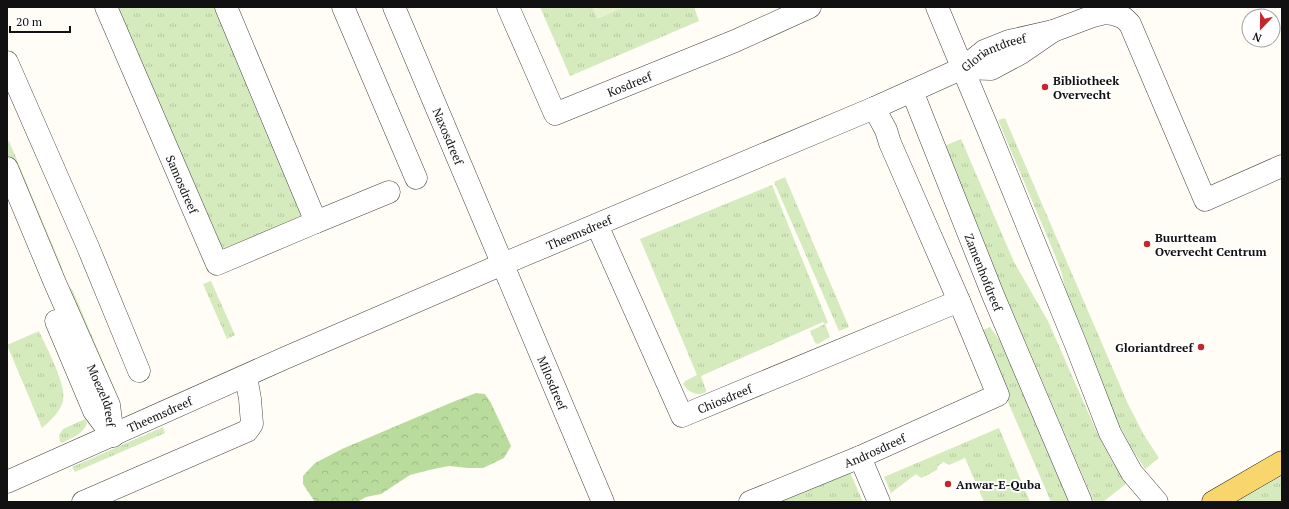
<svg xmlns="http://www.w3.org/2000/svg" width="1289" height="509" viewBox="0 0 1289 509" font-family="'PT Serif',serif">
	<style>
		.grass { fill: url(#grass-tufts) }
		.forest { fill: url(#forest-crowns) }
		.pitch { fill: #e6f2cf }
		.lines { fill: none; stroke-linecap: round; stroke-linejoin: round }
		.minor-casing { stroke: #444; stroke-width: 23 }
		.major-casing { stroke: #222; stroke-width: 23 }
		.minor { stroke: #fff; stroke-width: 22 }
		.major { stroke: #f9d66b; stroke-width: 22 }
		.poi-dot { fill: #c4262e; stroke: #fff; stroke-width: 1.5 }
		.labels { text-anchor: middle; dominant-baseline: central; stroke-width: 4; stroke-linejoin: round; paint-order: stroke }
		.street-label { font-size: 12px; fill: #111; stroke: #fff }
		.poi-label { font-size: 12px; font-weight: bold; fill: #111; stroke: #fff; text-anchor: start }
	</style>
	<defs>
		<pattern id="grass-tufts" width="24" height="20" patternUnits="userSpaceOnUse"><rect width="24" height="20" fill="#d5ebbd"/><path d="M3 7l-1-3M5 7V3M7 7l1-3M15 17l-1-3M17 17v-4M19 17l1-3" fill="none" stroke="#b6c8a1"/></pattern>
		<pattern id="forest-crowns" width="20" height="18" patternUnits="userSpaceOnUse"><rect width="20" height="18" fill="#b9dc9c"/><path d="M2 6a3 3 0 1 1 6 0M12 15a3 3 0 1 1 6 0" fill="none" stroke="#9ebc85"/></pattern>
	</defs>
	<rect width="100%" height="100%" fill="#fffdf5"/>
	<g class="grass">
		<path d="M 117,7 L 218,7 L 305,216 L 222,253 Z"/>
		<path d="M 540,7 L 694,7 L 699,21 L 570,76 Z"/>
		<path d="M 1005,118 L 1128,404 L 1144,435 L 1159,458 L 1145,469 L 1131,447 L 1114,415 L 1070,307 L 1061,271 L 1052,248 L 998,120 Z"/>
		<path d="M 961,139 L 1014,262 L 1048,321 L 1098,435 L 1112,461 L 1127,483 L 1103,502 L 1094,502 L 942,147 Z"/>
		<path d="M 9,141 L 63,270 L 59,269 L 7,159 L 7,142 Z"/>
		<path d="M 785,177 L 849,327 L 839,331 L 774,182 Z"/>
		<path d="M 772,185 L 828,323 L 825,324 L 830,337 L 818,344 L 815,343 L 810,331 L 825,324 L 823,322 L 701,376 L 706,390 L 706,392 C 697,397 688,392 683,384 L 685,381 L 697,375 L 640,239 Z"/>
		<path d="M 211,281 L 235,335 L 227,339 L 203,284 Z"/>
		<path d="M 69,286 L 73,291 L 114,388 L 110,390 L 67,288 Z"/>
		<path d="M 990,327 L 1001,342 L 1069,502 L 1051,502 L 978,332 Z"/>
		<path d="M 39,331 C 46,347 67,385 63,401 C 60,412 51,420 42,428 L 7,345 Z"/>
		<path d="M 85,419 L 87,423 C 84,434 71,438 62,443 L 60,442 L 59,435 L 63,429 Z"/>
		<path d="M 163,427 L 165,433 L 75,472 L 72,467 Z"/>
		<path d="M 999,428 L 1030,502 L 984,502 L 965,458 L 949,465 L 943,462 L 938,466 L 937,470 L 921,478 L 916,474 L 891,493 L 884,477 Z"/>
		<path d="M 850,472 L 863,502 L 778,502 Z"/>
		<path d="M 1282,476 L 1282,502 L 1237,502 L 1241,499 Z"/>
	</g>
	<path class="forest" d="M 476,393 L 485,394 L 491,403 L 511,446 L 504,458 L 483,468 L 468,468 L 449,466 L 429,470 L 410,475 L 381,494 L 366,497 L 357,502 L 315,502 L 303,484 L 303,476 L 315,463 L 342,449 L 455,401 Z"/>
	<path class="pitch" d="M 592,7 L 625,7 L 597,19 Z"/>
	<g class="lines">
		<defs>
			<g id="minor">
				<path id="s1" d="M 106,7 L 217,264 L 316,222 L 226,7"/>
				<path d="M 343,7 L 416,178"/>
				<path id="s2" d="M 394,7 L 603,502"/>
				<path id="s3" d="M 508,7 L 555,114 L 735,41 L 810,7"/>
				<path d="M 937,7 L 988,129 L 1076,345 L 1110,433 L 1132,473 L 1157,502"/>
				<path d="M 7,62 L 88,247 L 139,371"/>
				<path d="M 963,68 L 991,69 L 1021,53 L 1053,31 L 1093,16 L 1105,13 L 1113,14 L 1124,18 L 1130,24 L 1205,200 L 1282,166"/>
				<path id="s4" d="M 912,91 L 993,295 L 1081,502"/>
				<path id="s5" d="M 7,168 L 55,283 L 109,405 L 113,436"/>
				<path d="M 316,222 L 389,192"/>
				<path id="s6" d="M 597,225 L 682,416 L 959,301"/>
				<path d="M 56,321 L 94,411 L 112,435"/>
				<path d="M 860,457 L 879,502"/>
				<path id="s7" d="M 7,482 L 285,358 L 503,264 L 874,108 L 963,68 L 984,51 L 1009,41 L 1053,31"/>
				<path d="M 83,502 L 247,431 L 252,424 L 250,399 L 246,376"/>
				<path id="s8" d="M 750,502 L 860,457 L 998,395 L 959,301 L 890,143 L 886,130 L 874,108"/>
			</g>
			<path id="major" d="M 1213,502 L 1282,462"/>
		</defs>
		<use href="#minor" class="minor-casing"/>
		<use href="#major" class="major-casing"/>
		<use href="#minor" class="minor"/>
		<use href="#major" class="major"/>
	</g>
	<g class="poi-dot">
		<circle cx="1045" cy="87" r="4"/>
		<circle cx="1147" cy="244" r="4"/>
		<circle cx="1201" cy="347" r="4"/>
		<circle cx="948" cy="484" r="4"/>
	</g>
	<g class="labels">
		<g class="street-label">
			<text stroke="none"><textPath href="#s7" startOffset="1077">Gloriantdreef</textPath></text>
			<text stroke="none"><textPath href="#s3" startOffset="197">Kosdreef</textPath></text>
			<text stroke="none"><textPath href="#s2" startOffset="140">Naxosdreef</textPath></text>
			<text stroke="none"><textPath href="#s1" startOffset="193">Samosdreef</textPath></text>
			<text stroke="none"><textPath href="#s7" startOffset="624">Theemsdreef</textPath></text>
			<text stroke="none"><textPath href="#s4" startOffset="195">Zamenhofdreef</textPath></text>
			<text stroke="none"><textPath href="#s2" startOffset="408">Milosdreef</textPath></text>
			<text stroke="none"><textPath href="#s5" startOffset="247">Moezeldreef</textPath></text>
			<text stroke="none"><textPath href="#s6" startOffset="255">Chiosdreef</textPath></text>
			<text stroke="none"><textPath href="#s7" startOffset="167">Theemsdreef</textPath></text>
			<text stroke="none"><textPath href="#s8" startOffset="135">Androsdreef</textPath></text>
		</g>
		<g class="poi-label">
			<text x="1053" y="80">Bibliotheek<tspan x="1053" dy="14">Overvecht</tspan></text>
			<text x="1155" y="237">Buurtteam<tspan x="1155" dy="14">Overvecht Centrum</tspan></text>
			<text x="1193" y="347" text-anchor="end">Gloriantdreef</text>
			<text x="956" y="484">Anwar-E-Quba</text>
		</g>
	</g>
	<rect width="1289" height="509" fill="none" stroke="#111111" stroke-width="16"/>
	<g transform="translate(1261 28) rotate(202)"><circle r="19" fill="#ffffff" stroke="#a0a0a0"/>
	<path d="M0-3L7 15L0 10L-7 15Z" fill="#c4262e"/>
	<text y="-6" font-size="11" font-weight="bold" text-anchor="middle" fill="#111111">N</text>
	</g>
	<path d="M10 26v6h60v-6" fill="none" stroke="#111111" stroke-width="2"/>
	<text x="16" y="26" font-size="12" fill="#111111" stroke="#ffffff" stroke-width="3" paint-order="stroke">20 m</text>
</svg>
